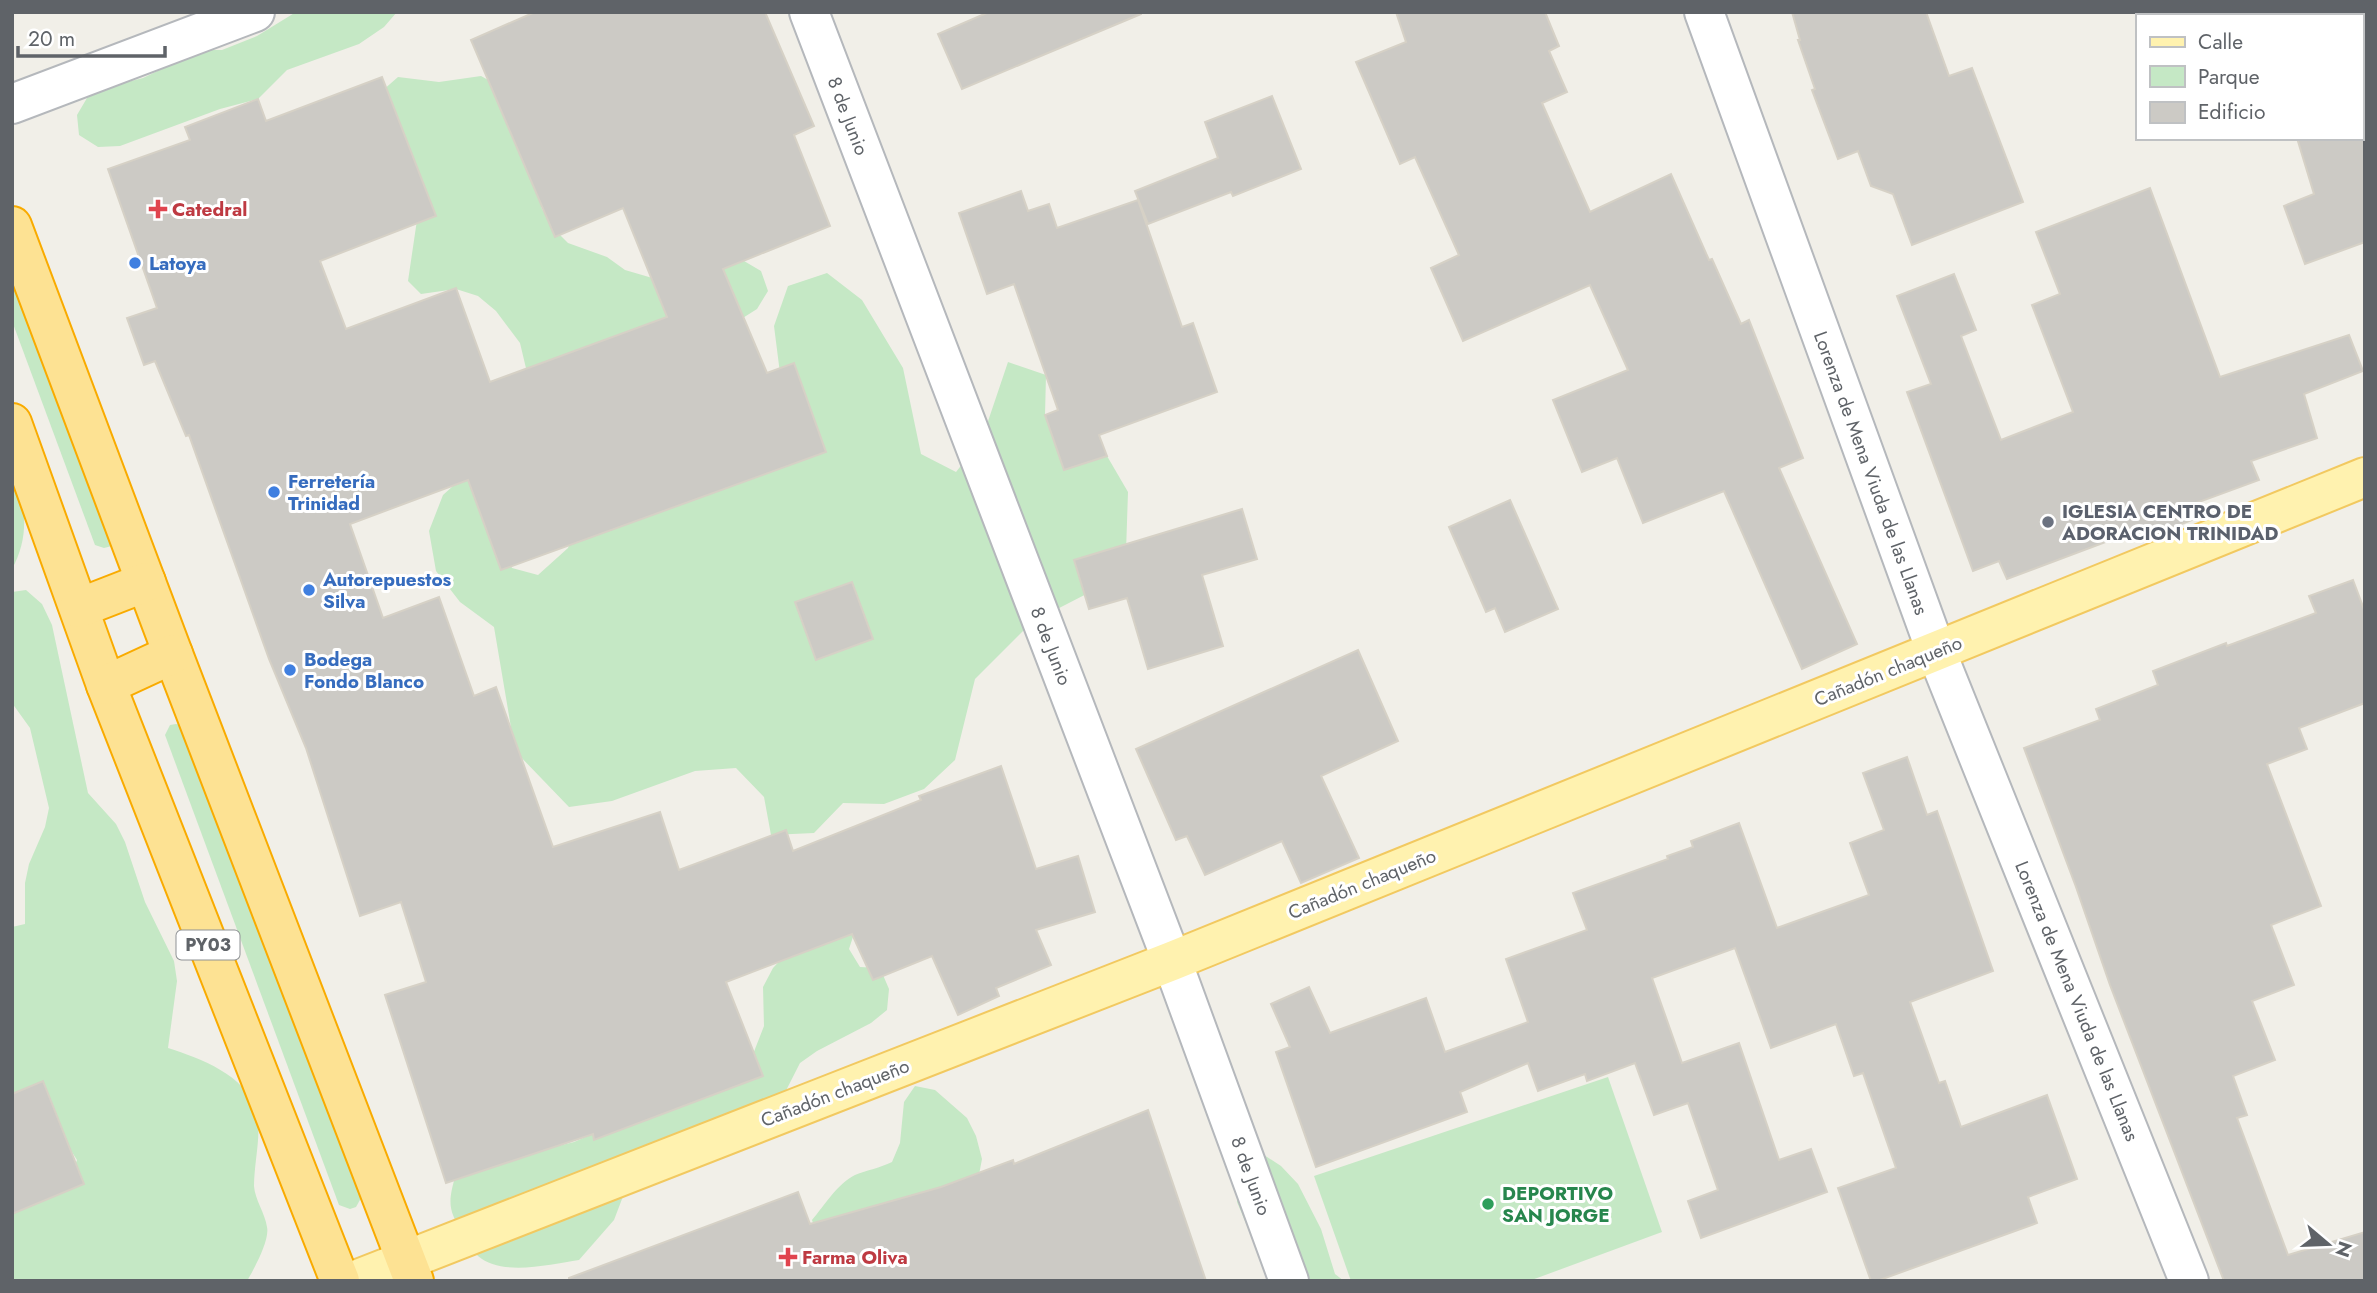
<svg xmlns="http://www.w3.org/2000/svg" width="2377" height="1293" viewBox="0 0 2377 1293" font-family="Jost,sans-serif">
	<style>
		.green { fill: #c5e8c5 }
		.building { fill: #cccac5; stroke: #d6d1c6; stroke-width: 2 }
		.lines { fill: none; stroke-linecap: round; stroke-linejoin: round }
		.minor-casing { stroke: #b5b8bc; stroke-width: 42 }
		.major-casing { stroke: #f2c960; stroke-width: 42 }
		.highway-casing { stroke: #f9ab00; stroke-width: 42 }
		.minor { stroke: #fff; stroke-width: 38 }
		.major { stroke: #fff2af; stroke-width: 38 }
		.highway { stroke: #fde293; stroke-width: 38 }
		.health-dot { fill: #e0444e; stroke: #fff; stroke-width: 2.5 }
		.shop-dot { fill: #3f7fe0; stroke: #fff; stroke-width: 2.5 }
		.worship-dot { fill: #6b7280; stroke: #fff; stroke-width: 2.5 }
		.leisure-dot { fill: #2e9e5b; stroke: #fff; stroke-width: 2.5 }
		.labels { text-anchor: middle; dominant-baseline: central; stroke-width: 6; stroke-linejoin: round; paint-order: stroke }
		.shield { fill: #fff; stroke: #8f9295; stroke-width: 2 }
		.shield-label { font-size: 18px; font-weight: bold; fill: #5f6368 }
		.street-label { font-size: 19px; fill: #5f6368; stroke: #fff }
		.health-label { font-size: 19px; font-weight: bold; fill: #be3a42; stroke: #fff; text-anchor: start }
		.shop-label { font-size: 19px; font-weight: bold; fill: #366cbe; stroke: #fff; text-anchor: start }
		.worship-label { font-size: 19px; font-weight: bold; fill: #5b616d; stroke: #fff; text-anchor: start }
		.leisure-label { font-size: 19px; font-weight: bold; fill: #27864d; stroke: #fff; text-anchor: start }
	</style>
	<rect width="100%" height="100%" fill="#f1efe8"/>
	<g class="green">
		<path d="M 296,12 L 397,12 L 384,27 L 359,44 L 287,70 L 258,99 L 220,109 L 120,146 L 98,147 L 79,135 L 77,115 L 87,98 L 104,88 L 143,78 L 201,50 L 222,50 L 257,36 Z"/>
		<path d="M 481,76 L 499,86 L 526,144 L 542,209 L 552,227 L 568,243 L 607,257 L 625,270 L 666,282 L 706,275 L 744,261 L 761,271 L 768,291 L 757,309 L 738,321 L 530,385 L 520,343 L 496,311 L 478,296 L 456,289 L 421,294 L 408,281 L 417,220 L 382,91 L 398,77 L 439,82 Z"/>
		<path d="M 12,257 L 112,546 L 104,548 L 95,545 L 12,321 Z"/>
		<path d="M 827,273 L 862,300 L 903,368 L 921,454 L 956,472 L 982,439 L 1008,362 L 1046,375 L 1045,415 L 1067,453 L 1107,456 L 1128,492 L 1126,552 L 1100,587 L 1032,622 L 975,679 L 955,760 L 924,789 L 884,804 L 843,803 L 814,833 L 771,835 L 764,797 L 736,768 L 695,771 L 612,801 L 569,807 L 515,751 L 494,627 L 460,602 L 436,571 L 429,531 L 443,495 L 474,467 L 493,526 L 512,568 L 538,575 L 568,548 L 581,510 L 784,405 L 774,326 L 788,286 Z"/>
		<path d="M 12,463 C 24,500 32,532 12,569 Z"/>
		<path d="M 26,590 L 42,604 L 52,625 L 88,793 L 116,824 L 125,842 L 145,902 L 174,961 L 177,981 L 168,1048 C 204,1060 253,1077 258,1121 C 260,1142 254,1165 254,1186 C 255,1200 265,1213 267,1227 C 270,1240 254,1269 247,1281 L 12,1281 L 12,1211 L 70,1179 L 77,1160 C 65,1140 49,1120 49,1095 L 12,1111 L 12,927 L 25,924 L 25,883 L 29,864 L 45,827 L 49,808 L 30,728 L 12,703 L 12,592 Z"/>
		<path d="M 176,724 L 186,726 L 361,1198 L 356,1207 L 350,1209 L 339,1205 L 165,735 L 170,725 Z"/>
		<path d="M 862,909 L 849,949 L 860,967 L 880,968 L 889,989 L 887,1010 L 871,1023 L 817,1051 L 800,1063 L 769,1124 L 630,1178 L 614,1220 L 579,1260 C 551,1264 502,1277 478,1256 C 472,1251 467,1240 463,1233 C 448,1211 448,1202 455,1177 L 531,1148 L 554,1147 L 574,1142 L 748,1067 L 764,1026 L 763,987 L 773,968 L 787,953 Z"/>
		<path d="M 1608,1077 L 1662,1232 L 1529,1281 L 1351,1281 L 1314,1176 Z"/>
		<path d="M 915,1086 L 935,1090 L 967,1118 L 976,1136 L 982,1159 L 978,1180 L 815,1229 L 812,1220 C 824,1206 838,1183 855,1175 C 867,1170 880,1168 892,1162 L 900,1143 L 904,1102 Z"/>
		<path d="M 1261,1153 L 1281,1166 L 1298,1184 L 1321,1229 L 1335,1274 L 1344,1281 L 1270,1281 L 1237,1202 L 1237,1161 Z"/>
	</g>
	<g class="building">
		<path d="M 535,12 L 765,12 L 814,126 L 794,135 L 830,226 L 723,269 L 767,373 L 794,363 L 826,452 L 501,570 L 468,480 L 350,524 L 383,618 L 439,597 L 474,696 L 496,687 L 553,847 L 660,812 L 679,870 L 786,830 L 793,851 L 921,800 L 919,796 L 1001,766 L 1036,869 L 1078,856 L 1095,912 L 1036,930 L 1051,965 L 996,988 L 999,996 L 958,1015 L 932,956 L 873,980 L 852,934 L 726,982 L 763,1076 L 594,1140 L 593,1134 L 446,1183 L 385,995 L 426,982 L 401,902 L 360,916 L 306,748 L 269,659 L 189,435 L 186,436 L 155,361 L 144,365 L 127,318 L 157,308 L 108,169 L 190,140 L 185,127 L 258,99 L 266,121 L 382,77 L 436,216 L 320,261 L 346,329 L 456,288 L 490,382 L 667,317 L 623,208 L 555,237 L 471,40 Z"/>
		<path d="M 989,12 L 1141,12 L 1141,14 L 962,89 L 938,34 Z"/>
		<path d="M 1396,12 L 1545,12 L 1559,46 L 1549,51 L 1567,92 L 1542,103 L 1590,212 L 1671,174 L 1709,260 L 1712,259 L 1741,324 L 1749,320 L 1803,458 L 1779,468 L 1857,644 L 1802,669 L 1724,491 L 1643,523 L 1617,458 L 1582,472 L 1553,400 L 1628,370 L 1590,285 L 1463,341 L 1431,268 L 1459,255 L 1415,157 L 1400,164 L 1356,62 L 1406,42 Z"/>
		<path d="M 1792,12 L 1926,12 L 1949,76 L 1972,68 L 2023,202 L 1912,245 L 1893,194 L 1871,186 L 1858,151 L 1838,159 L 1812,90 L 1815,89 L 1798,40 L 1800,40 Z"/>
		<path d="M 1272,96 L 1301,169 L 1233,196 L 1231,192 L 1148,224 L 1135,191 L 1218,158 L 1205,122 Z"/>
		<path d="M 2297,138 L 2365,138 L 2365,242 L 2305,264 L 2284,206 L 2314,194 Z"/>
		<path d="M 2150,188 L 2220,377 L 2349,335 L 2363,371 L 2304,394 L 2317,438 L 2251,461 L 2259,480 L 2196,503 L 2202,516 L 2144,539 L 2140,529 L 2007,579 L 1999,561 L 1973,571 L 1907,392 L 1931,384 L 1897,296 L 1954,274 L 1976,330 L 1961,336 L 2001,440 L 2073,412 L 2032,305 L 2060,294 L 2036,232 Z"/>
		<path d="M 1021,191 L 1028,211 L 1049,204 L 1057,228 L 1138,200 L 1182,327 L 1193,323 L 1217,392 L 1099,435 L 1107,456 L 1064,470 L 1045,415 L 1058,410 L 1014,284 L 987,294 L 959,213 Z"/>
		<path d="M 1510,500 L 1558,609 L 1505,632 L 1495,608 L 1486,612 L 1449,527 Z"/>
		<path d="M 1242,509 L 1257,559 L 1202,575 L 1223,646 L 1148,669 L 1127,598 L 1089,609 L 1074,560 Z"/>
		<path d="M 2353,580 L 2365,612 L 2365,703 L 2299,728 L 2307,749 L 2267,764 L 2321,906 L 2271,925 L 2294,985 L 2252,1001 L 2275,1060 L 2233,1076 L 2247,1115 L 2237,1118 L 2288,1255 L 2365,1232 L 2365,1281 L 2224,1281 L 2110,985 L 2076,887 L 2024,748 L 2100,720 L 2096,709 L 2158,685 L 2153,671 L 2226,643 L 2227,646 L 2316,613 L 2309,596 Z"/>
		<path d="M 852,582 L 873,639 L 816,660 L 795,602 Z"/>
		<path d="M 1358,650 L 1398,741 L 1321,776 L 1359,858 L 1301,883 L 1282,841 L 1205,875 L 1187,836 L 1176,840 L 1136,749 Z"/>
		<path d="M 1907,757 L 1927,815 L 1937,811 L 1993,971 L 1910,1002 L 1939,1083 L 1945,1081 L 1961,1127 L 2047,1095 L 2077,1179 L 2028,1197 L 2037,1223 L 1877,1281 L 1871,1281 L 1838,1188 L 1896,1168 L 1863,1073 L 1854,1076 L 1836,1024 L 1771,1048 L 1735,948 L 1652,978 L 1682,1063 L 1739,1043 L 1779,1160 L 1811,1149 L 1827,1192 L 1701,1238 L 1688,1201 L 1718,1190 L 1688,1103 L 1654,1115 L 1635,1063 L 1587,1081 L 1585,1074 L 1538,1091 L 1528,1063 L 1460,1092 L 1467,1112 L 1316,1167 L 1276,1052 L 1290,1047 L 1271,1004 L 1309,987 L 1330,1033 L 1426,998 L 1445,1052 L 1528,1022 L 1506,959 L 1587,930 L 1573,893 L 1668,859 L 1667,856 L 1693,847 L 1691,841 L 1739,823 L 1777,928 L 1869,895 L 1850,843 L 1884,830 L 1863,773 Z"/>
		<path d="M 43,1081 L 84,1184 L 12,1214 L 12,1094 Z"/>
		<path d="M 1148,1110 L 1206,1281 L 569,1281 L 569,1278 L 798,1192 L 810,1224 L 941,1187 L 1013,1160 L 1014,1164 Z"/>
	</g>
	<g class="lines">
		<defs>
			<g id="minor">
				<path d="M 809,12 L 1172,961 L 1289,1281"/>
				<path d="M 1704,12 L 1936,651 L 2189,1281"/>
				<path d="M 12,104 L 255,12"/>
			</g>
			<path id="major" d="M 353,1281 L 1172,961 L 2365,477"/>
			<g id="highway">
				<path d="M 12,226 L 173,654 L 414,1281"/>
				<path d="M 12,423 L 106,685 L 340,1281"/>
				<path d="M 79,608 L 146,582"/>
				<path d="M 106,685 L 173,654"/>
			</g>
		</defs>
		<use href="#minor" class="minor-casing"/>
		<use href="#major" class="major-casing"/>
		<use href="#highway" class="highway-casing"/>
		<use href="#minor" class="minor"/>
		<use href="#major" class="major"/>
		<use href="#highway" class="highway"/>
	</g>
	<g class="health-dot">
		<path d="M154.5 198.5h7v7h7v7h-7v7h-7v-7h-7v-7h7z"/>
		<path d="M784.5 1246.5h7v7h7v7h-7v7h-7v-7h-7v-7h7z"/>
	</g>
	<g class="shop-dot">
		<circle cx="135" cy="263" r="7"/>
		<circle cx="274" cy="492" r="7"/>
		<circle cx="309" cy="590" r="7"/>
		<circle cx="290" cy="670" r="7"/>
	</g>
	<circle class="worship-dot" cx="2048" cy="522" r="7"/>
	<circle class="leisure-dot" cx="1488" cy="1204" r="7"/>
	<g class="labels">
		<rect class="shield" x="176.5" y="930.5" width="63" height="29" rx="5"/>
		<g class="shield-label">
			<text x="208" y="945">PY03</text>
		</g>
		<g class="street-label">
			<text transform="translate(848 116) rotate(69)">8 de Junio</text>
			<text transform="translate(1871 473) rotate(70)">Lorenza de Mena Viuda de las Llanas</text>
			<text transform="translate(1051 646) rotate(69)">8 de Junio</text>
			<text transform="translate(1888 671) rotate(-22)">Cañadón chaqueño</text>
			<text transform="translate(1362 884) rotate(-22)">Cañadón chaqueño</text>
			<text transform="translate(2077 1001) rotate(68)">Lorenza de Mena Viuda de las Llanas</text>
			<text transform="translate(835 1093) rotate(-21)">Cañadón chaqueño</text>
			<text transform="translate(1251 1176) rotate(70)">8 de Junio</text>
		</g>
		<g class="health-label">
			<text x="172" y="209">Catedral</text>
			<text x="802" y="1257">Farma Oliva</text>
		</g>
		<g class="shop-label">
			<text x="149" y="263">Latoya</text>
			<text x="288" y="481">Ferretería<tspan x="288" dy="22">Trinidad</tspan></text>
			<text x="323" y="579">Autorepuestos<tspan x="323" dy="22">Silva</tspan></text>
			<text x="304" y="659">Bodega<tspan x="304" dy="22">Fondo Blanco</tspan></text>
		</g>
		<g class="worship-label">
			<text x="2062" y="511">IGLESIA CENTRO DE<tspan x="2062" dy="22">ADORACION TRINIDAD</tspan></text>
		</g>
		<g class="leisure-label">
			<text x="1502" y="1193">DEPORTIVO<tspan x="1502" dy="22">SAN JORGE</tspan></text>
		</g>
	</g>
	<rect width="2377" height="1293" fill="none" stroke="#5f6368" stroke-width="28"/>
	<rect x="2136" y="14" width="228" height="126" fill="#ffffff" stroke="#bfc1c3" stroke-width="2"/>
	<rect x="2150" y="37" width="35" height="10" fill="#fff2af" stroke="#bfc1c3" stroke-width="2"/>
	<text x="2198" y="49" font-size="21" fill="#5f6368">Calle</text>
	<rect x="2150" y="66" width="35" height="21" fill="#c5e8c5" stroke="#bfc1c3" stroke-width="2"/>
	<text x="2198" y="84" font-size="21" fill="#5f6368">Parque</text>
	<rect x="2150" y="102" width="35" height="21" fill="#cccac5" stroke="#bfc1c3" stroke-width="2"/>
	<text x="2198" y="119" font-size="21" fill="#5f6368">Edificio</text>
	<g transform="translate(2328 1244) rotate(109)" stroke="#ffffff" stroke-width="5" paint-order="stroke">
	<path d="M0-5L12 26L0 18L-12 26Z" fill="#5f6368"/>
	<text y="-10" font-size="19" font-weight="bold" text-anchor="middle" fill="#5f6368">N</text>
	</g>
	<path d="M18 46v10h147v-10" fill="none" stroke="#5f6368" stroke-width="3.5"/>
	<text x="28" y="46" font-size="21" fill="#5f6368" stroke="#ffffff" stroke-width="5" paint-order="stroke">20 m</text>
</svg>
